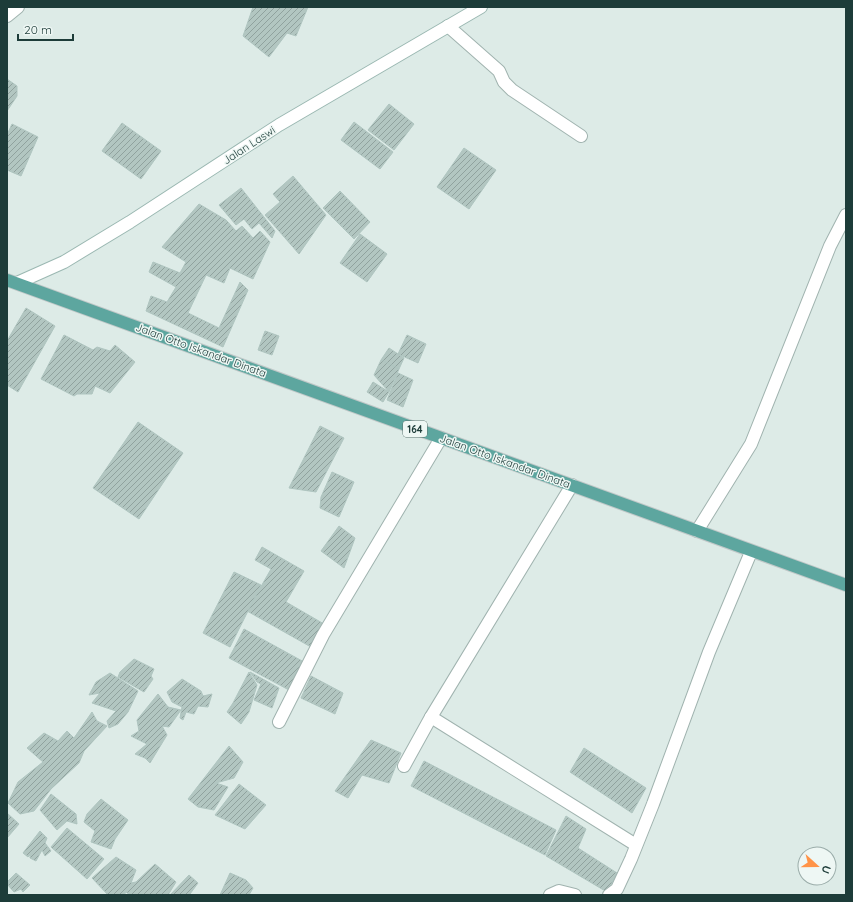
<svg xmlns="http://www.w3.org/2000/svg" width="853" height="902" viewBox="0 0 853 902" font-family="Quicksand,sans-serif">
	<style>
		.building { fill: url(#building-hatch); stroke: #afc5c0 }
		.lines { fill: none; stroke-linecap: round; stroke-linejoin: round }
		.street-casing { stroke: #a0b3af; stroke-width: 14 }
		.secondary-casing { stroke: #9bb8b2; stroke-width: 14 }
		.primary-casing { stroke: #c0c8c8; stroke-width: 14 }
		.street { stroke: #fff; stroke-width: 12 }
		.secondary { stroke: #fff; stroke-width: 12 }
		.primary { stroke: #5da69f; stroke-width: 12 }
		.labels { text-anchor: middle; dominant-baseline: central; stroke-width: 3; stroke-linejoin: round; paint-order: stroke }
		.shield { fill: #eef7f4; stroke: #5c7471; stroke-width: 1 }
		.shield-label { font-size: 10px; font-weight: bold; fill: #1d3c39 }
		.street-label { font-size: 11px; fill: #1d3c39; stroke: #eef7f4 }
	</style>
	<defs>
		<pattern id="building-hatch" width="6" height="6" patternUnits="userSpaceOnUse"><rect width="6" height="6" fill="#b2c6c1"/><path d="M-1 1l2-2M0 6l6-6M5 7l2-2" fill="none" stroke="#90a29e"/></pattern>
	</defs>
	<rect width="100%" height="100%" fill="#ddebe7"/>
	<g class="building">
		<path d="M 253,7 L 308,7 L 296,36 L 287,33 L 269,57 L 243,36 Z"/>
		<path d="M 7,79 L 17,86 L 17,96 L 7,111 Z"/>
		<path d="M 389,104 L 414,124 L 394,150 L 368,130 Z"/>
		<path d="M 354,122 L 393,152 L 380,169 L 341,140 Z"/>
		<path d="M 122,123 L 161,151 L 141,179 L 102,151 Z"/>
		<path d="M 12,124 L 38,137 L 21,176 L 7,170 L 7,135 Z"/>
		<path d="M 464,148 L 496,170 L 469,209 L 437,187 Z"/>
		<path d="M 293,176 L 326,215 L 299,254 L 265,215 L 280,202 L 273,194 Z"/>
		<path d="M 241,188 L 275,231 L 272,238 L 259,223 L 252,229 L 244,219 L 236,225 L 219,205 Z"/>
		<path d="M 340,191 L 370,222 L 354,239 L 323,208 Z"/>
		<path d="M 199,204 L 226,220 L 236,231 L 242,226 L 253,238 L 260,231 L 270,242 L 253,279 L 230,268 L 224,283 L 206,275 L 188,313 L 219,328 L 240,282 L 248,290 L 223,347 L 146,311 L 151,296 L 167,302 L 176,287 L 149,272 L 153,262 L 180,273 L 186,262 L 162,247 Z"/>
		<path d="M 360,234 L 387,254 L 367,282 L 340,263 Z"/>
		<path d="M 26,308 L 55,326 L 18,392 L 7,385 L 7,341 Z"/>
		<path d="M 265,331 L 279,336 L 272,355 L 258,350 Z"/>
		<path d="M 64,335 L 93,350 L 97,347 L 110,351 L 115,345 L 135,362 L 110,393 L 95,386 L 92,394 L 77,394 L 74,396 L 41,379 Z"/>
		<path d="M 407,335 L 426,344 L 418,363 L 398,354 Z"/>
		<path d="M 389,348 L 404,358 L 399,369 L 381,360 Z"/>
		<path d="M 381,360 L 399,369 L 389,392 L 374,375 Z"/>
		<path d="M 398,373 L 413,380 L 403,407 L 387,400 Z"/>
		<path d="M 373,382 L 389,392 L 383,402 L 367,392 Z"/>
		<path d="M 138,422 L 183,453 L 139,519 L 93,488 Z"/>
		<path d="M 320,426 L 344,438 L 316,492 L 289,488 Z"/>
		<path d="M 332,472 L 354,482 L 339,517 L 320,508 L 321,497 Z"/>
		<path d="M 339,526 L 355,538 L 344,568 L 321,551 Z"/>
		<path d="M 262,547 L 304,571 L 286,602 L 324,624 L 311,647 L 247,611 L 271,569 L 255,560 Z"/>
		<path d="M 234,572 L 261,585 L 230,647 L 203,633 Z"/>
		<path d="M 244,629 L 304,662 L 289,690 L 229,658 Z"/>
		<path d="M 134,659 L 154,669 L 151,676 L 153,679 L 144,692 L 118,677 L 120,672 Z"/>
		<path d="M 249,672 L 257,685 L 249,712 L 241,724 L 227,712 L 233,703 Z"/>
		<path d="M 250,672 L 279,688 L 272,708 L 254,700 L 261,684 L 257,682 Z"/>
		<path d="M 110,673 L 138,691 L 128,712 L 118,724 L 109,728 L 107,721 L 116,711 L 92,703 L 100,693 L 89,695 L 96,682 Z"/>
		<path d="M 311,676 L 343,693 L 335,714 L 301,698 Z"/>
		<path d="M 182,679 L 201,691 L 203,696 L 212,694 L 208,707 L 198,706 L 194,714 L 186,712 L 183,720 L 180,718 L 182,707 L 172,702 L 167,692 Z"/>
		<path d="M 158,694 L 168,707 L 181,710 L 169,727 L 162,726 L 167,735 L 150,763 L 145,758 L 135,754 L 147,744 L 131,736 L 139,731 L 137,720 Z"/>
		<path d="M 92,712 L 97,721 L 107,726 L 84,751 L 79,763 L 51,789 L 34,811 L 20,814 L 8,803 L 18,782 L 43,762 L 27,748 L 44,733 L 58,741 L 67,731 L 74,738 Z"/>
		<path d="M 371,740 L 401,753 L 389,783 L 362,775 L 348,798 L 335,791 Z"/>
		<path d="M 229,746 L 243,762 L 234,778 L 216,783 L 228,787 L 214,810 L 198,807 L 188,799 Z"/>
		<path d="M 584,748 L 646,788 L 632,813 L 570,772 Z"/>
		<path d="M 424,761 L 556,830 L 545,855 L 411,786 Z"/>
		<path d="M 239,784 L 266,805 L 245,829 L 215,815 Z"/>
		<path d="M 51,794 L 76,814 L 77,824 L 67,821 L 57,830 L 40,810 Z"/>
		<path d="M 101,799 L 128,820 L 115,839 L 111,849 L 91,842 L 95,831 L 84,822 L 87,814 Z"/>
		<path d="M 7,813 L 19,824 L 7,838 Z"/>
		<path d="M 566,816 L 586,829 L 578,848 L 617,873 L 607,892 L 546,856 Z"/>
		<path d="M 67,828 L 104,859 L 87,879 L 51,847 Z"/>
		<path d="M 40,831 L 47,838 L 45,843 L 51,851 L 45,856 L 42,850 L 36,861 L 30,858 L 30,855 L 28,857 L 23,853 Z"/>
		<path d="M 116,857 L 136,870 L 131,883 L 136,882 L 155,864 L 176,882 L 168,895 L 130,895 L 126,892 L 124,895 L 108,895 L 92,878 Z"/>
		<path d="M 16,873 L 30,885 L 23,892 L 21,889 L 14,892 L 7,884 L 7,882 Z"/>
		<path d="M 230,873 L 246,880 L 253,888 L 249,895 L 220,895 Z"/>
		<path d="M 189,875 L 198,883 L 190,894 L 192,895 L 170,895 Z"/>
	</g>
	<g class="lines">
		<defs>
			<g id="street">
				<path d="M 7,16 L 18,7"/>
				<path d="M 448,26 L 499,71 L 504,82 L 512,90 L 581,136"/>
				<path d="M 697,531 L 751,444 L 830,246 L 846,215"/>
				<path d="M 431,717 L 636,845"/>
				<path d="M 279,722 L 323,635 L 441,438"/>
				<path d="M 404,766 L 431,717 L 572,485"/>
				<path d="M 550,895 L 559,891 L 575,895"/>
				<path d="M 609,895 L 617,889 L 631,859 L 653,804 L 709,652 L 751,552"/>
			</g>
			<path id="secondary" d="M 17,283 L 64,262 L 130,222 L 279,125 L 481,7"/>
			<path id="primary" d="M 7,280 L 846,585"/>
		</defs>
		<use href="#street" class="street-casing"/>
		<use href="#secondary" class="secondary-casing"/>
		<use href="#primary" class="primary-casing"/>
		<use href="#street" class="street"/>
		<use href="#secondary" class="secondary"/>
		<use href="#primary" class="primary"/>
	</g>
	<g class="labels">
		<rect class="shield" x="403" y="421" width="24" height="16" rx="3"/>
		<g class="shield-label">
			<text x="415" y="429">164</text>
		</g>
		<g class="street-label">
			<text transform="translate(249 145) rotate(-33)">Jalan Laswi</text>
			<text transform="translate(201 350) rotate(20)">Jalan Otto Iskandar Dinata</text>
			<text transform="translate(505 461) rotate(20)">Jalan Otto Iskandar Dinata</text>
		</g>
	</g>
	<rect width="853" height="902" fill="none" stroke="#1d3c39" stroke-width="16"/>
	<g transform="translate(817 866) rotate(111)"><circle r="19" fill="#eef7f4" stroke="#9aaca9"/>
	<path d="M0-3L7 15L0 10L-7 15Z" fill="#ff9347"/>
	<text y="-6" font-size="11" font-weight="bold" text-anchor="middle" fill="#1d3c39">U</text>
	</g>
	<path d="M18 34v6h55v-6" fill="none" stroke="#1d3c39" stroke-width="2"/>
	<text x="24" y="34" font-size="12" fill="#1d3c39" stroke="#eef7f4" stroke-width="3" paint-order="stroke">20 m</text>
</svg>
